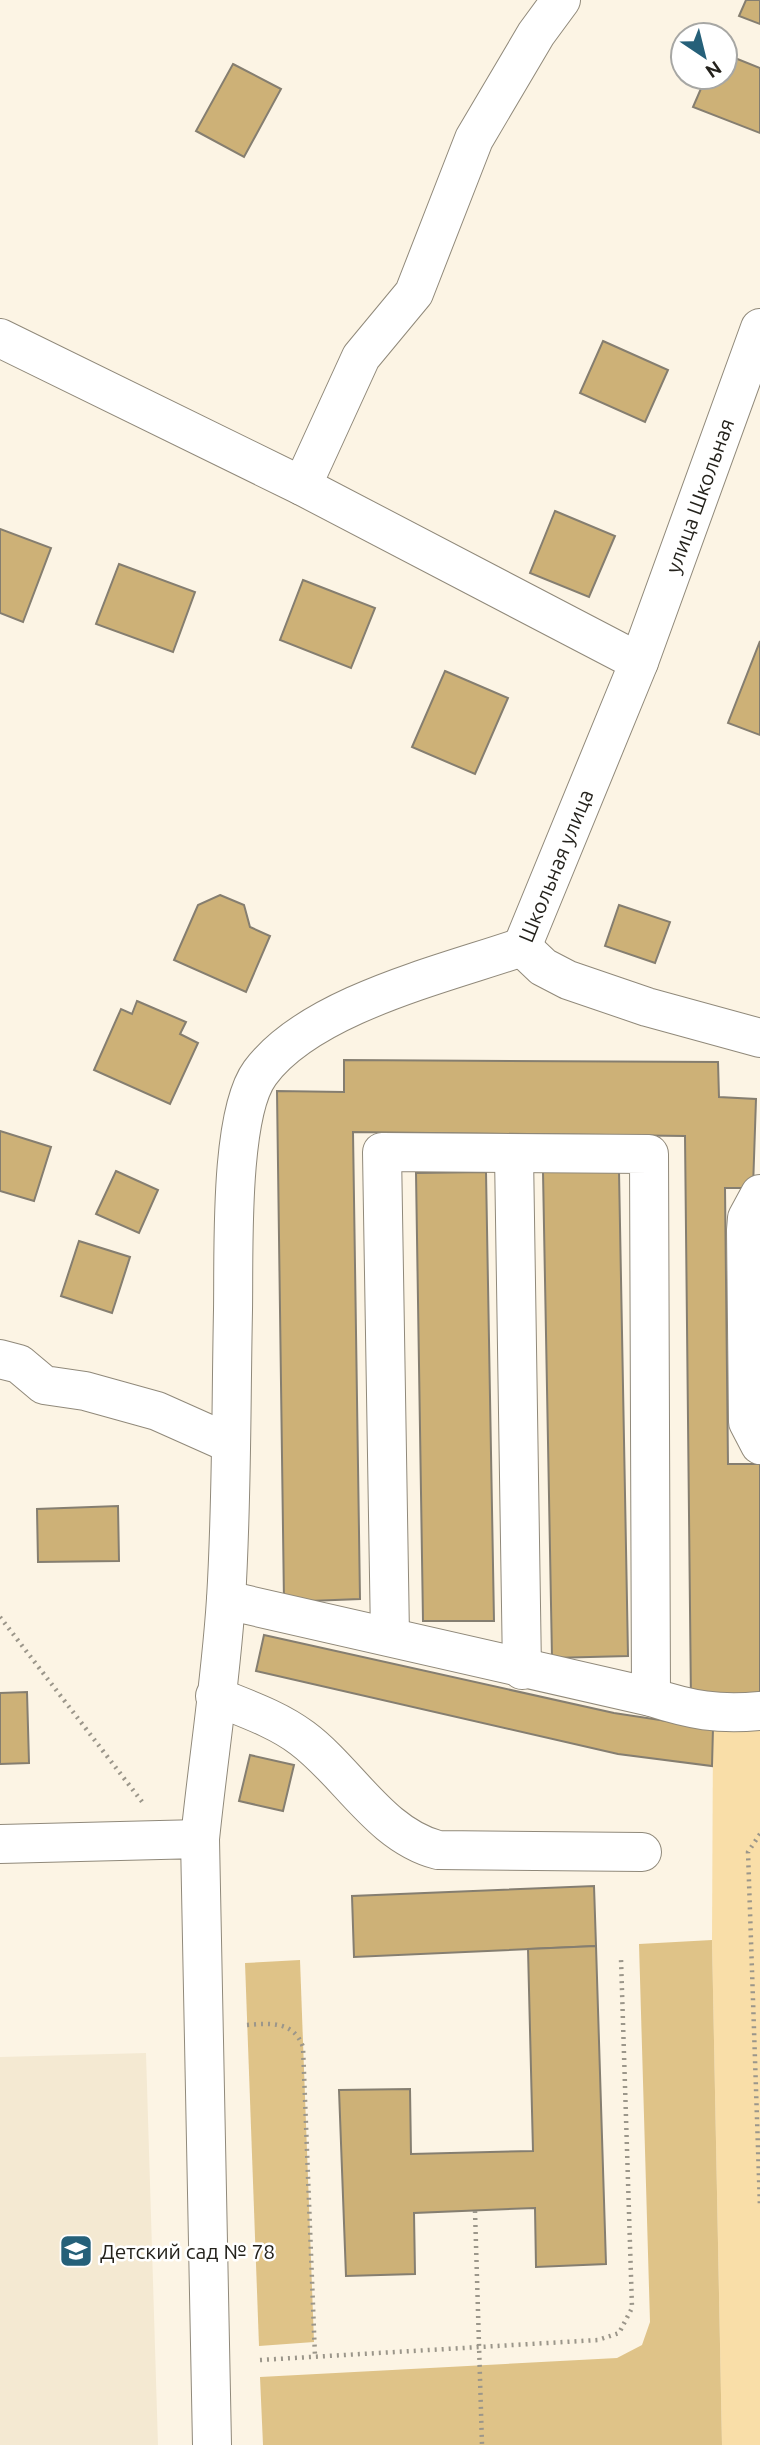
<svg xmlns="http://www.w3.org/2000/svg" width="760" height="2445" viewBox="0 0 760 2445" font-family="Ubuntu,sans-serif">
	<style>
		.built { fill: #f4e9d2 }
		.green { fill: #f9dea8 }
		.forest { fill: #dfc388 }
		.building { fill: #cdb177; stroke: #857e70; stroke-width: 2 }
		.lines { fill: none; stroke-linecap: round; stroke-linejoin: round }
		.minor-casing { stroke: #90897a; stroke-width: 40 }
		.path { stroke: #9b968a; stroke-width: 4.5; stroke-dasharray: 2 5; stroke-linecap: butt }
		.minor { stroke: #fff; stroke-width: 38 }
		.labels { text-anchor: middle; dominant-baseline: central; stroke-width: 5; stroke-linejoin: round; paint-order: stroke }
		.street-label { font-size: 21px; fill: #24221c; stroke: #fff }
		.poi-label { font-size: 21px; fill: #24221c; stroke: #fff; text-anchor: start }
	</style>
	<rect width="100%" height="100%" fill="#fcf4e4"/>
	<path class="built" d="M 146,2053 L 158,2445 L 0,2445 L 0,2057 Z"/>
	<path class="green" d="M 760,1722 L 760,2445 L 722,2445 L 712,1940 L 713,1728 Z"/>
	<g class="forest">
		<path d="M 712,1940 L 722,2445 L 263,2445 L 260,2377 L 617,2358 L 642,2345 L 650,2322 L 639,1944 Z"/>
		<path d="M 300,1960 L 314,2342 L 259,2346 L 245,1963 Z"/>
	</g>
	<g class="building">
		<path d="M 746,0 L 760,0 L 760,24 L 739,16 Z"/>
		<path d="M 725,54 L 760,68 L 760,133 L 693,107 L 706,77 L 725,77 Z"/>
		<path d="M 233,64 L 281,89 L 244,157 L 196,131 Z"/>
		<path d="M 603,341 L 668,370 L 645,422 L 580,393 Z"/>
		<path d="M 555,511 L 615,536 L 589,597 L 530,573 Z"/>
		<path d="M 0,529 L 51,548 L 23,622 L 0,613 Z"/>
		<path d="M 119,564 L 195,592 L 173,652 L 96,624 Z"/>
		<path d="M 303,580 L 375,608 L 351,668 L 280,640 Z"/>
		<path d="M 760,641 L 760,735 L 728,723 Z"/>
		<path d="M 445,671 L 508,698 L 475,774 L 412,747 Z"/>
		<path d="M 220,895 L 244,905 L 250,927 L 270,936 L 246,992 L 174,960 L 198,905 Z"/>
		<path d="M 619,905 L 670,922 L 655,963 L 605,946 Z"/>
		<path d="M 137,1001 L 186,1022 L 180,1034 L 198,1043 L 170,1104 L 94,1070 L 121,1009 L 132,1014 Z"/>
		<path d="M 344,1060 L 718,1062 L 719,1097 L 756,1099 L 753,1188 L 725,1188 L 728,1464 L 760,1464 L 760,1704 L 691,1703 L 685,1136 L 353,1132 L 360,1599 L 284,1602 L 277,1091 L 344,1092 Z"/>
		<path d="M 0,1131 L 51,1147 L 34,1201 L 0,1191 Z"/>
		<path d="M 116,1171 L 158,1190 L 139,1233 L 96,1214 Z"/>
		<path d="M 619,1171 L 628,1656 L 552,1658 L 543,1172 Z"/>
		<path d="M 486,1172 L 494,1621 L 423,1621 L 416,1173 Z"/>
		<path d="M 79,1241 L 130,1257 L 112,1313 L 61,1296 Z"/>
		<path d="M 118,1506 L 119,1561 L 38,1562 L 37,1509 Z"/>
		<path d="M 264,1635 L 614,1713 L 713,1728 L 712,1766 L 618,1754 L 256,1671 Z"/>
		<path d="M 27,1692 L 29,1763 L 0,1764 L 0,1693 Z"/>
		<path d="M 250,1755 L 294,1765 L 283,1811 L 239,1801 Z"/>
		<path d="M 594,1886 L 596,1946 L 354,1957 L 352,1896 Z"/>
		<path d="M 596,1946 L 606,2264 L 536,2267 L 535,2208 L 414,2213 L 415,2274 L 346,2276 L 339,2090 L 410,2089 L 411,2154 L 533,2151 L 528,1949 Z"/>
	</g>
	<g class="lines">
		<defs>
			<g id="minor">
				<path d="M 0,338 L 302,486 L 639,662"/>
				<path d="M 302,486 L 361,357 L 414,293 L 474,139 L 536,34 L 561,0"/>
				<path id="s1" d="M 522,947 L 639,662 L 760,328"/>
				<path d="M 522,947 L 543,967 L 568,980 L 647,1007 L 760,1038"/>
				<path d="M 514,1154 L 522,1670"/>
				<path d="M 760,1194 L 747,1218 L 746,1230 L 748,1422 L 760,1445"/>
				<path d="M 0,1359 L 19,1364 L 44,1385 L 85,1391 L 157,1411 L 231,1444"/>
				<path d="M 226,1600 L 651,1697 C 691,1710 718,1715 760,1711"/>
				<path d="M 390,1636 L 382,1152 L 649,1154 L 651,1697"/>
				<path d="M 215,1696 C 244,1708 277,1719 302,1738 C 348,1772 380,1835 438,1850 L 642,1852"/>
				<path d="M 200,1839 C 208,1760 221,1679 226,1599 C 232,1503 231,1406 233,1310 C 234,1254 229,1115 260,1073 C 310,1005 444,974 522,947"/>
				<path d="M 0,1844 L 200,1839 L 212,2445"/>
			</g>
		</defs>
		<use href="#minor" class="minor-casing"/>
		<g class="path">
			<path d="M 0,1617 L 143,1803"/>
			<path d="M 760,1834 L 748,1852 L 760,2207"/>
			<path d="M 247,2025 C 270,2023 294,2021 303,2047 L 315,2357"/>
			<path d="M 475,2211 L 482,2445"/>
			<path d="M 260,2360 L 598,2340 L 619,2333 L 632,2308 L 621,1959"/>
		</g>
		<use href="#minor" class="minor"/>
	</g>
	<defs>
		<symbol id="school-square" viewBox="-11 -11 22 22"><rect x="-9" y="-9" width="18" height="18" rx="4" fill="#256079" stroke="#fff"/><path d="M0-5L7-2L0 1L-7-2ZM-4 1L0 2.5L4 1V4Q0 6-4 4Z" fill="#fff"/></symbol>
	</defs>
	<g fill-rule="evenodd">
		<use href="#school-square" x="57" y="2232" width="38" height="38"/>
	</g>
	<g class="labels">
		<g class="street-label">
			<text stroke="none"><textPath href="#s1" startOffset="485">улица Школьная</textPath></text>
			<text stroke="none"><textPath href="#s1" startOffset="88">Школьная улица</textPath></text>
		</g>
		<g class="poi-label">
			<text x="100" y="2251">Детский сад № 78</text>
		</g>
	</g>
	<g transform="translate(704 56) rotate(145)"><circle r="33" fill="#ffffff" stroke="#a7a7a4" stroke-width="2"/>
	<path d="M0-5L12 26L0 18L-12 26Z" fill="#256079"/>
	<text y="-10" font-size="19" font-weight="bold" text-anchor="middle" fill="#24221c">N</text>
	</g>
</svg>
